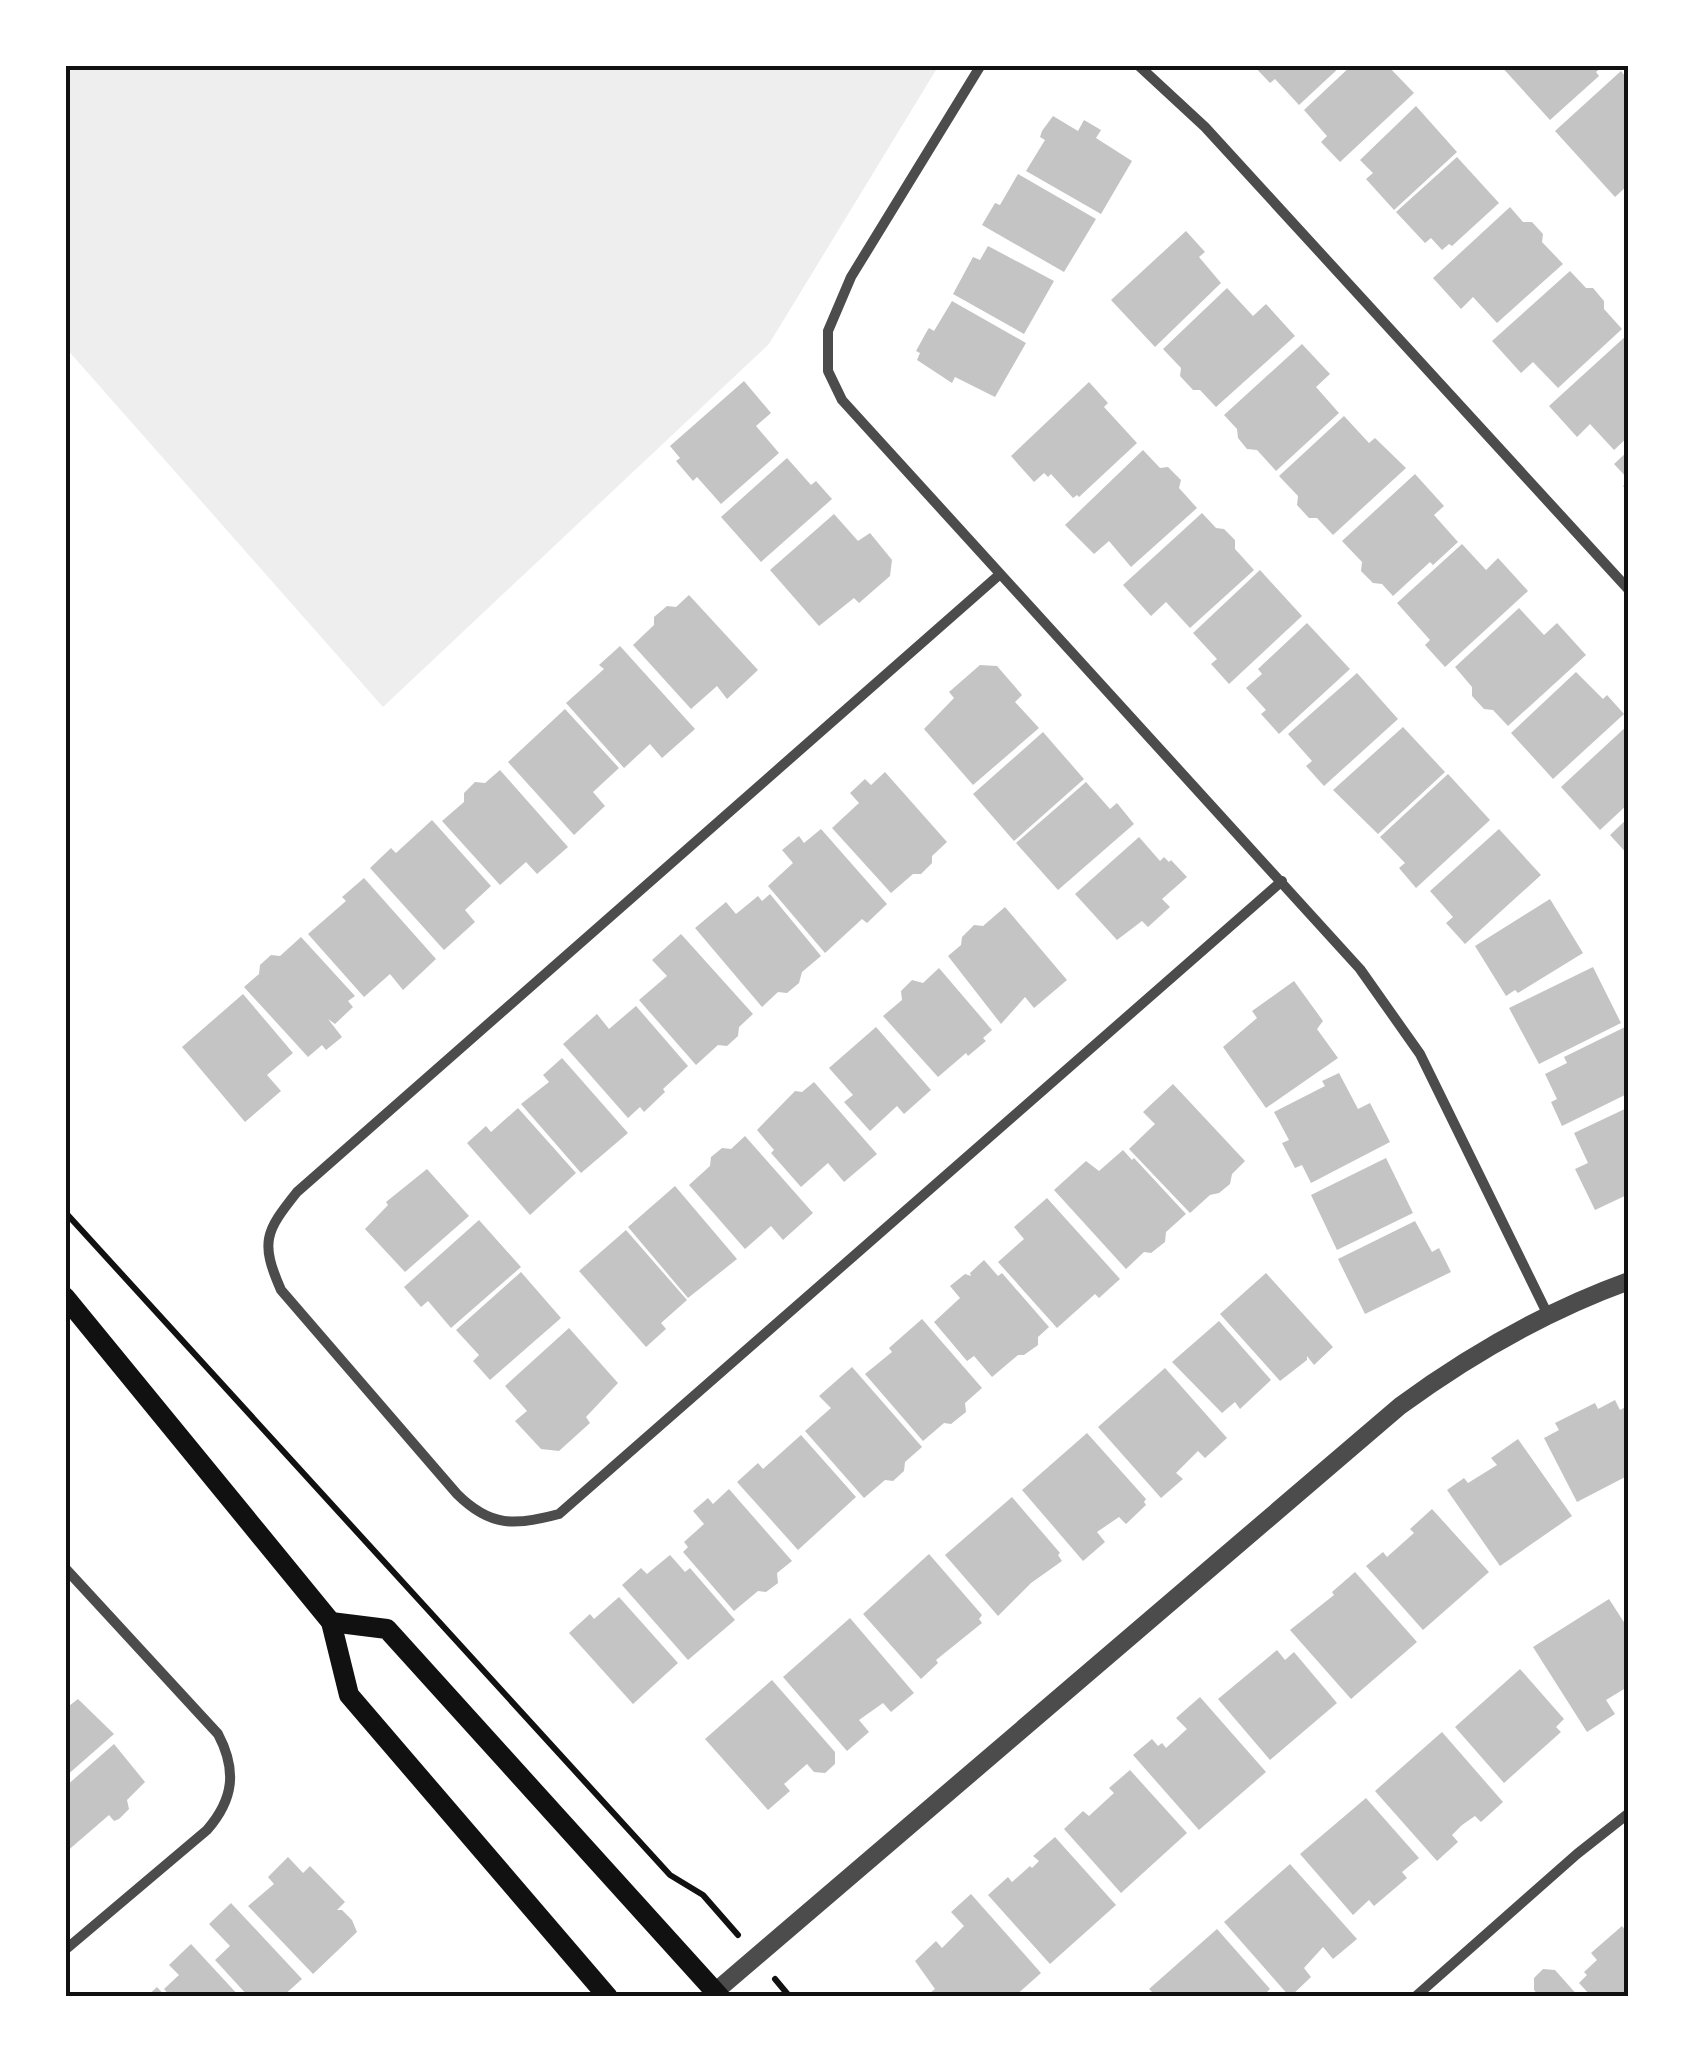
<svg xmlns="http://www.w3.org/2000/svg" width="1694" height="2062" viewBox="0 0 1694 2062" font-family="Inter,sans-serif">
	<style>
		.green { fill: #eee }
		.building { fill: #c4c4c4 }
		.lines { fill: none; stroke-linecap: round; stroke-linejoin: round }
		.path { stroke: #111; stroke-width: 6 }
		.minor { stroke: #4c4c4c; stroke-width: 10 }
		.tertiary { stroke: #4c4c4c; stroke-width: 18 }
		.secondary { stroke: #111; stroke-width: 20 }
		.neatline { fill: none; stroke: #111; stroke-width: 4 }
	</style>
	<rect width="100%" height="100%" fill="#fff"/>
	<path class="green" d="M 65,65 L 939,65 L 769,344 L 383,707 L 65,347 Z"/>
	<g class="building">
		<path d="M 1253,65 L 1342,65 L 1299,105 L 1275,79 L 1270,83 Z"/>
		<path d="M 1352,65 L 1387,65 L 1414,93 L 1340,162 L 1321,142 L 1327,136 L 1304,110 Z"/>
		<path d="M 1500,65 L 1604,65 L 1596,72 L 1599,76 L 1550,120 Z"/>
		<path d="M 1621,71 L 1629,81 L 1629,184 L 1615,197 L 1555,131 Z"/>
		<path d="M 1416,106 L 1457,152 L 1394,210 L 1366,179 L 1373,173 L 1360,160 Z"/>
		<path d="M 1053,116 L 1078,131 L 1084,120 L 1101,130 L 1096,138 L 1132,161 L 1101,214 L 1026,171 L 1045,140 L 1040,137 L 1042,131 Z"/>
		<path d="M 1457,157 L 1499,203 L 1452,246 L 1449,244 L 1442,250 L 1431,238 L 1425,243 L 1396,212 Z"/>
		<path d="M 1018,174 L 1096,219 L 1064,272 L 982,225 L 995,203 L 1000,205 Z"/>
		<path d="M 1510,207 L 1523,222 L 1532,222 L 1543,234 L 1542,242 L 1563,264 L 1497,323 L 1473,297 L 1461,309 L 1433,278 Z"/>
		<path d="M 1186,231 L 1205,252 L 1199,257 L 1221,283 L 1155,347 L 1111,300 Z"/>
		<path d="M 988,246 L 1054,281 L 1024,334 L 953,294 L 973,257 L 980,260 Z"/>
		<path d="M 1570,271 L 1586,288 L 1593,288 L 1604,301 L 1604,309 L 1622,329 L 1558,388 L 1533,362 L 1521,373 L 1492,341 Z"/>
		<path d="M 1227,288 L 1253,316 L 1266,304 L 1295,336 L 1216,407 L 1200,390 L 1193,390 L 1180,376 L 1181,368 L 1163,349 Z"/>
		<path d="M 952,301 L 1026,343 L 995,397 L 955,377 L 952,383 L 917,360 L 920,353 L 916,351 L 927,331 L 929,328 L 934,331 Z"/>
		<path d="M 1627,335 L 1629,436 L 1614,450 L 1590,424 L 1577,437 L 1549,406 Z"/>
		<path d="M 1302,344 L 1330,374 L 1316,387 L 1339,413 L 1276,471 L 1257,450 L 1247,449 L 1238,438 L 1237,429 L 1224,415 Z"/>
		<path d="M 744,381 L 771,413 L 756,426 L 779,453 L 721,504 L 697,477 L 693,481 L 676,461 L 680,458 L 670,446 Z"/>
		<path d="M 1089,382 L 1108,403 L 1104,407 L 1137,443 L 1079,497 L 1077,495 L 1073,498 L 1051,474 L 1048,477 L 1044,473 L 1034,482 L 1011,456 Z"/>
		<path d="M 1344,416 L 1369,443 L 1375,438 L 1406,468 L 1333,535 L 1317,518 L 1309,518 L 1297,505 L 1298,496 L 1279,476 Z"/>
		<path d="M 1143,450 L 1160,468 L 1168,467 L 1181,480 L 1179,488 L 1197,508 L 1131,567 L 1109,541 L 1094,554 L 1065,525 Z"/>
		<path d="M 1629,450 L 1629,493 L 1623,486 L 1629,480 L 1614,464 Z"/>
		<path d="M 787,458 L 811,485 L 816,481 L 832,499 L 761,562 L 721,517 Z"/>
		<path d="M 1415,474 L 1444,506 L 1434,515 L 1458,542 L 1433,565 L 1430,562 L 1393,596 L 1382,584 L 1373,583 L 1361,571 L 1362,562 L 1342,541 Z"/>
		<path d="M 1202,513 L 1216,528 L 1224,529 L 1235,540 L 1235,549 L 1254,570 L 1190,628 L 1166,602 L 1151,616 L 1123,585 Z"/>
		<path d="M 834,514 L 858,541 L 870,533 L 892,560 L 890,576 L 859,603 L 854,598 L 819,626 L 770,570 Z"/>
		<path d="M 1462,544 L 1486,570 L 1498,558 L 1528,591 L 1445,667 L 1425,645 L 1430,640 L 1397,603 Z"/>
		<path d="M 1260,570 L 1302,616 L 1229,684 L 1211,664 L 1217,659 L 1193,633 Z"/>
		<path d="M 689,595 L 758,670 L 727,699 L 717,686 L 691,709 L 633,645 L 654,625 L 654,617 L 667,606 L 676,607 Z"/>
		<path d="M 1519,608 L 1544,635 L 1557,623 L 1586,655 L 1508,726 L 1493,710 L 1484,709 L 1472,696 L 1472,687 L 1455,667 Z"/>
		<path d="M 1307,623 L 1350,669 L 1279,734 L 1261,714 L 1266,710 L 1246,688 L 1262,674 L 1258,669 Z"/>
		<path d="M 620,646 L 695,729 L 662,758 L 650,744 L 624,768 L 566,703 L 604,669 L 599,665 Z"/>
		<path d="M 980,665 L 997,666 L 1022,695 L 1015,702 L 1039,728 L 973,785 L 924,729 L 954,698 L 949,692 Z"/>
		<path d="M 1576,672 L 1603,699 L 1607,695 L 1624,714 L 1553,779 L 1511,733 Z"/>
		<path d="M 1357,673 L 1398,719 L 1324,786 L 1306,766 L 1312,761 L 1288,734 Z"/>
		<path d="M 565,709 L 619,768 L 593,792 L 605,806 L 574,835 L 508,762 Z"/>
		<path d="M 1629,724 L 1629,803 L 1600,830 L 1561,787 Z"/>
		<path d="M 1403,727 L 1445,772 L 1378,834 L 1333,790 Z"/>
		<path d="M 1043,732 L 1084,779 L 1014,841 L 973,794 Z"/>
		<path d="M 500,770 L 568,847 L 537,874 L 526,862 L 500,885 L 442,821 L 464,802 L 464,793 L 475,782 L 485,783 Z"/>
		<path d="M 885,772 L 947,842 L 932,856 L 932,863 L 921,874 L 913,874 L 891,893 L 832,828 L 859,803 L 850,793 L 865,779 L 871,785 Z"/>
		<path d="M 1448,774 L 1490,820 L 1416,888 L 1399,868 L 1405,863 L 1380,837 Z"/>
		<path d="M 1086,782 L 1110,809 L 1117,803 L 1134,824 L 1058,890 L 1016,843 Z"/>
		<path d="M 1629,817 L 1629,856 L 1610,835 Z"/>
		<path d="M 432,820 L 491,886 L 465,910 L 475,922 L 444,950 L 370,868 L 391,848 L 396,853 Z"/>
		<path d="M 821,829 L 887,904 L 867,923 L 862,919 L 825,953 L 768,886 L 793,863 L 782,850 L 799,836 L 804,843 Z"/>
		<path d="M 1499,829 L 1541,875 L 1465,944 L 1446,923 L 1453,917 L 1430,891 Z"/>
		<path d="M 1139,837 L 1160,861 L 1164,857 L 1169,862 L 1171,860 L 1187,877 L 1162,899 L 1170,907 L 1148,927 L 1142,921 L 1117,940 L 1075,894 Z"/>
		<path d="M 364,878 L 436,959 L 403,990 L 390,974 L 364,997 L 308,934 L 346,901 L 342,897 Z"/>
		<path d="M 770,894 L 821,956 L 802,972 L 799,983 L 787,993 L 778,992 L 762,1007 L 695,928 L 726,902 L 736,914 L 758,896 L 762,901 Z"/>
		<path d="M 1550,899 L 1583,953 L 1518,993 L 1515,990 L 1506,996 L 1475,946 Z"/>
		<path d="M 1005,907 L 1067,980 L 1034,1008 L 1025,997 L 1001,1024 L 948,956 L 961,945 L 962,937 L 974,925 L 983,926 Z"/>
		<path d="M 681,934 L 753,1014 L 739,1027 L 738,1036 L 727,1046 L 718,1045 L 696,1065 L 639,1000 L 667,976 L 652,960 Z"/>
		<path d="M 301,937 L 355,996 L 348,1001 L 353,1007 L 335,1024 L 328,1019 L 342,1037 L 326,1050 L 322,1045 L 308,1057 L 244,987 L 259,974 L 260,965 L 271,955 L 280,956 Z"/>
		<path d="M 1593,967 L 1621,1023 L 1539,1064 L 1509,1008 Z"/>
		<path d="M 939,968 L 992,1030 L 983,1038 L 986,1041 L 968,1056 L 966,1053 L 938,1077 L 883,1016 L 902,1000 L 901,991 L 912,980 L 923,983 Z"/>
		<path d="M 1294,981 L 1323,1021 L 1317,1029 L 1338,1058 L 1266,1108 L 1223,1047 L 1257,1018 L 1252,1011 Z"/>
		<path d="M 243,994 L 293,1053 L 267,1075 L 281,1091 L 245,1122 L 182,1047 Z"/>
		<path d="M 636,1006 L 688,1066 L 663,1089 L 665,1092 L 644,1112 L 640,1107 L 628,1118 L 563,1044 L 597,1014 L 609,1029 Z"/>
		<path d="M 876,1027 L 931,1090 L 904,1114 L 897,1106 L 870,1131 L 844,1102 L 853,1095 L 829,1068 Z"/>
		<path d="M 1625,1027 L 1629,1036 L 1629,1093 L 1562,1126 L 1551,1102 L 1557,1099 L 1545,1074 L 1567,1063 L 1564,1057 Z"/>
		<path d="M 562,1058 L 628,1133 L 581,1173 L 521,1104 L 549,1082 L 543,1075 Z"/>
		<path d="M 1339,1073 L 1358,1109 L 1370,1103 L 1390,1142 L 1311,1183 L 1302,1165 L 1295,1168 L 1282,1143 L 1289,1140 L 1274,1112 L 1325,1086 L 1322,1081 Z"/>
		<path d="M 814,1082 L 877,1154 L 844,1182 L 828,1163 L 801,1187 L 771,1153 L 774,1150 L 757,1130 L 795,1091 L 802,1092 Z"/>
		<path d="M 1173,1084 L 1245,1161 L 1232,1174 L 1230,1184 L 1219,1193 L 1210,1195 L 1190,1213 L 1129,1149 L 1155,1124 L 1143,1112 Z"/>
		<path d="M 1629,1107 L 1629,1194 L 1595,1210 L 1575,1169 L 1588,1163 L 1574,1133 Z"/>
		<path d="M 518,1108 L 576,1173 L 530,1215 L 467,1143 L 486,1126 L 491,1132 Z"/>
		<path d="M 745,1136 L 813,1213 L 783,1240 L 771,1226 L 745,1249 L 689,1185 L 710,1166 L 711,1157 L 722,1148 L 731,1149 Z"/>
		<path d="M 1123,1150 L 1132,1160 L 1134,1158 L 1186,1214 L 1166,1232 L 1165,1242 L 1151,1253 L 1144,1252 L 1126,1269 L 1054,1190 L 1086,1161 L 1099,1171 Z"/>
		<path d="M 1386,1158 L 1413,1213 L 1337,1250 L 1311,1195 Z"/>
		<path d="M 427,1169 L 469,1216 L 405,1272 L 365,1229 L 388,1205 L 386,1202 Z"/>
		<path d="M 675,1186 L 737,1259 L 688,1298 L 628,1227 Z"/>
		<path d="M 1047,1198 L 1120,1279 L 1099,1298 L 1095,1294 L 1057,1328 L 998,1262 L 1024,1239 L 1014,1227 Z"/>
		<path d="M 479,1220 L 521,1267 L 451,1328 L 428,1301 L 421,1307 L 404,1287 Z"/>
		<path d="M 1415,1221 L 1432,1252 L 1439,1248 L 1451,1272 L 1365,1314 L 1338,1259 Z"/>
		<path d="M 626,1230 L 687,1300 L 661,1323 L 666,1329 L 646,1347 L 579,1271 Z"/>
		<path d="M 984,1260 L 998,1276 L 1002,1273 L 1049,1327 L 1038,1337 L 1038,1345 L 1024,1355 L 1018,1355 L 992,1377 L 974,1356 L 967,1361 L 934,1322 L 960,1298 L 950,1286 L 965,1274 L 971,1276 L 970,1273 Z"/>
		<path d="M 521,1272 L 561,1318 L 490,1380 L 473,1361 L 479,1355 L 456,1330 Z"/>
		<path d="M 1266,1273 L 1333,1347 L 1314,1365 L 1307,1356 L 1307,1360 L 1280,1381 L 1220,1314 Z"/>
		<path d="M 922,1319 L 982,1388 L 965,1403 L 966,1412 L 951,1424 L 944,1423 L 923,1441 L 865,1374 L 892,1352 L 889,1348 Z"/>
		<path d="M 1219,1321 L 1271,1380 L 1240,1409 L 1235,1402 L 1222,1413 L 1172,1362 Z"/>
		<path d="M 569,1328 L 618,1383 L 586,1417 L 590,1423 L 559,1451 L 541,1449 L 515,1421 L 527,1411 L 505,1386 Z"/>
		<path d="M 852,1367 L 922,1447 L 905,1462 L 904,1471 L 893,1481 L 885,1480 L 864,1498 L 805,1431 L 831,1408 L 819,1396 Z"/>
		<path d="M 1165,1368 L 1227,1438 L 1205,1458 L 1198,1451 L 1176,1473 L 1183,1479 L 1161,1498 L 1098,1427 Z"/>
		<path d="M 1615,1400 L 1620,1410 L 1629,1405 L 1629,1475 L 1577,1502 L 1544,1438 L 1559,1430 L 1555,1423 L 1595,1403 L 1598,1409 Z"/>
		<path d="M 1087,1433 L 1146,1499 L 1144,1502 L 1146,1505 L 1126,1524 L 1119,1517 L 1097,1532 L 1105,1542 L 1083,1561 L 1022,1490 Z"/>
		<path d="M 801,1435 L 856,1497 L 798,1550 L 737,1482 L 758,1463 L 763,1469 Z"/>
		<path d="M 1518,1439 L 1572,1516 L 1500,1566 L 1447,1490 L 1464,1478 L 1468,1483 L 1497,1465 L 1491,1458 Z"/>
		<path d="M 729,1489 L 792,1561 L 777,1573 L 778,1583 L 766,1592 L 758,1591 L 734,1611 L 683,1552 L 688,1547 L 684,1542 L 704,1524 L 693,1511 L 708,1498 L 713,1504 Z"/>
		<path d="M 1012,1497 L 1060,1553 L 1058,1555 L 1062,1561 L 1031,1583 L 998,1616 L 945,1555 Z"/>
		<path d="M 1432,1509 L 1489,1572 L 1423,1630 L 1366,1566 L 1383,1552 L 1387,1557 L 1414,1533 L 1410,1529 Z"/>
		<path d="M 929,1554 L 982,1615 L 979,1619 L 982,1623 L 936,1660 L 938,1663 L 921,1679 L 863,1614 Z"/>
		<path d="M 670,1555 L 685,1572 L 690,1568 L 735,1620 L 688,1660 L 622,1585 L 641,1568 L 647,1574 Z"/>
		<path d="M 1355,1572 L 1417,1642 L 1351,1699 L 1290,1630 L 1334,1595 L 1332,1592 Z"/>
		<path d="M 619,1597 L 678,1663 L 633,1704 L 569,1633 L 590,1614 L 594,1619 Z"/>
		<path d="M 1609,1599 L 1629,1630 L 1629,1686 L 1606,1700 L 1615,1714 L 1587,1732 L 1533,1647 Z"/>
		<path d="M 850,1618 L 914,1693 L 891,1712 L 883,1703 L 859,1720 L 869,1732 L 847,1751 L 783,1677 Z"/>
		<path d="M 1277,1650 L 1285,1660 L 1294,1652 L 1337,1703 L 1270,1760 L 1218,1699 Z"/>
		<path d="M 1520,1669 L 1564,1719 L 1556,1727 L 1561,1732 L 1504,1783 L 1455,1727 Z"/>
		<path d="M 772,1680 L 835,1752 L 835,1764 L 825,1773 L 814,1772 L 807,1764 L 784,1784 L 790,1791 L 768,1810 L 705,1739 Z"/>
		<path d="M 1200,1697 L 1266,1772 L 1199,1830 L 1133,1755 L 1152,1739 L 1158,1746 L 1162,1743 L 1166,1748 L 1187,1729 L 1176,1718 Z"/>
		<path d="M 78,1699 L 114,1734 L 65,1777 L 65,1709 Z"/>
		<path d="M 1442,1732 L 1503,1802 L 1481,1822 L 1475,1816 L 1462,1825 L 1452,1835 L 1458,1842 L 1437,1861 L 1375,1791 Z"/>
		<path d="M 114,1744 L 145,1782 L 127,1800 L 129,1809 L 119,1819 L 114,1821 L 109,1815 L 65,1853 L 65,1787 Z"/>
		<path d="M 1130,1770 L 1187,1833 L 1121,1893 L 1064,1829 L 1083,1811 L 1089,1816 L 1114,1793 L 1109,1788 Z"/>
		<path d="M 1366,1798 L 1419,1858 L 1402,1872 L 1407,1878 L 1374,1906 L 1369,1900 L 1353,1915 L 1300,1854 Z"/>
		<path d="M 1055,1837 L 1116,1905 L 1050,1964 L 988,1895 L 1008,1877 L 1012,1882 L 1030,1866 L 1032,1868 L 1039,1861 L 1033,1856 Z"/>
		<path d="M 288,1857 L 303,1873 L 310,1866 L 345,1902 L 337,1910 L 342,1910 L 352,1920 L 357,1932 L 313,1974 L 248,1906 L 274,1884 L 268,1877 Z"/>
		<path d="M 1290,1864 L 1357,1939 L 1333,1959 L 1323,1947 L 1304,1968 L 1311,1977 L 1290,1997 L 1224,1922 Z"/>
		<path d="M 971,1894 L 1041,1973 L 1014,1997 L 925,1997 L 935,1989 L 915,1961 L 936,1941 L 942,1948 L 964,1926 L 951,1912 Z"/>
		<path d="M 231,1903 L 302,1979 L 282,1997 L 249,1997 L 215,1960 L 230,1946 L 209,1924 Z"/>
		<path d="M 1622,1926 L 1626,1931 L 1629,1928 L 1629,1997 L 1592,1997 L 1579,1983 L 1587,1975 L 1584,1972 L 1597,1960 L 1591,1953 Z"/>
		<path d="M 1217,1929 L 1270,1989 L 1266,1993 L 1269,1997 L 1157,1997 L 1149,1989 Z"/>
		<path d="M 191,1944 L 240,1997 L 171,1997 L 164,1989 L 179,1975 L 169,1965 Z"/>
		<path d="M 1543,1969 L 1555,1970 L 1579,1997 L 1540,1997 L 1534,1990 L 1534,1978 Z"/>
		<path d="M 157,1987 L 166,1997 L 146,1997 Z"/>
	</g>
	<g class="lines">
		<g class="path">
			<path d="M 65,1212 L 670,1875 L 703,1895 L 738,1935"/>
			<path d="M 775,1979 L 790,1997"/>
		</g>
		<g class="minor">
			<path d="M 981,65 L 851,277 L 828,331 L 828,371 L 842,400 L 1360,969 L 1420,1054 L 1547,1313"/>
			<path d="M 1138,65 L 1205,127 L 1629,590"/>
			<path d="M 999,575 L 297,1192 C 265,1232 260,1242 281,1290 L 457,1494 C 490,1527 515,1526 559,1514 L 1282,881"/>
			<path d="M 65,1568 L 218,1734 C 237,1770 234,1799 207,1830 L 65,1950"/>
			<path d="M 1415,1997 L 1577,1854 L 1629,1813"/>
		</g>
		<path class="tertiary" d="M 709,1997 L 1400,1406 C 1471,1354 1546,1311 1629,1281"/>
		<g class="secondary">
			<path d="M 65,1297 L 331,1622 L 349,1695 L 608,1997"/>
			<path d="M 331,1622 L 387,1629 L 720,1997"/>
		</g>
	</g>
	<rect width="1694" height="2062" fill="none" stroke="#ffffff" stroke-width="135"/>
	<rect x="68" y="68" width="1558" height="1926" class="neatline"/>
</svg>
